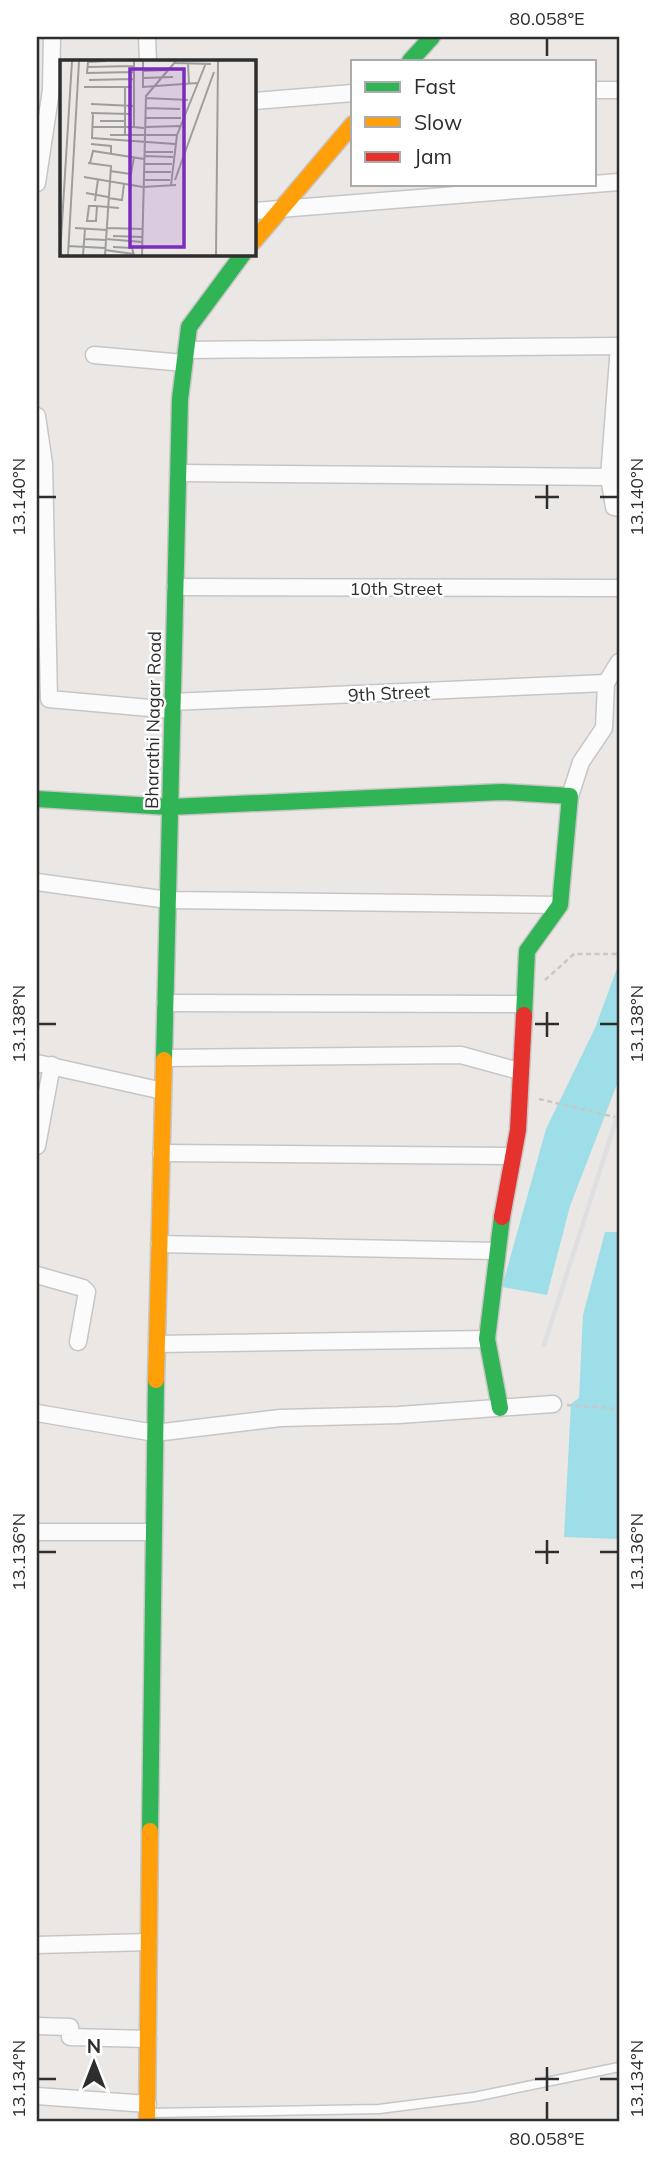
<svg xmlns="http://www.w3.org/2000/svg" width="656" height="2158" viewBox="0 0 656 2158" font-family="Mulish,sans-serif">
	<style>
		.water { fill: #9ddee8 }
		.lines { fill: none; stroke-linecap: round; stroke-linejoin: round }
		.lane-casing { stroke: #c7c6c6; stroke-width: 11 }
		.street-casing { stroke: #c7c6c6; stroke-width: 19 }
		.fast-casing { stroke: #c7c6c6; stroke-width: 19 }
		.slow-casing { stroke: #c7c6c6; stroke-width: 19 }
		.jam-casing { stroke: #c7c6c6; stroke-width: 19 }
		.path { stroke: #c8c7c7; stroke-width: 2.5; stroke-dasharray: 5 3.5; stroke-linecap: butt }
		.lane { stroke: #fcfbfb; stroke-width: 8 }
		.street { stroke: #fcfbfb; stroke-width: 16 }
		.fast { stroke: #30b455; stroke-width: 16 }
		.slow { stroke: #ff9f0a; stroke-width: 16 }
		.jam { stroke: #e5322d; stroke-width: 16 }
		.rail { stroke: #dfdfe1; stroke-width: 4.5 }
		.ticks { fill: none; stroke: #2e2e2e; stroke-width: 2.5 }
		.labels { text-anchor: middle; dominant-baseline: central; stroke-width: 5; stroke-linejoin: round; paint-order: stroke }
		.street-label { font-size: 18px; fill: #2e2e2e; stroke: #fff }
		.inset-road { fill: none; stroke: #9f9d9b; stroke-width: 2 }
		.view { fill: #7b2cbf; fill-opacity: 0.15; stroke: #7b2cbf; stroke-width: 3.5 }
		.inset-edge { fill: none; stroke: #2e2e2e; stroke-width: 3.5 }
		.neatline { fill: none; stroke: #2e2e2e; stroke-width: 2.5 }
		.ticks-label { font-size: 18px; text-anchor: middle; fill: #2e2e2e }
	</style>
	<rect width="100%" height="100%" fill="#ebe7e4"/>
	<g class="water">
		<path d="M 619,963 L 619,1079 L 570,1206 L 547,1295 L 502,1287 L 546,1129 L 595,1028 Z"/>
		<path d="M 605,1232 L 619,1232 L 619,1539 L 564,1537 L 571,1404 L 579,1398 L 583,1315 Z"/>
	</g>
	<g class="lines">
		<defs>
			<path id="lane" d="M 148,2113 L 379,2109 L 474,2097 L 619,2067"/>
			<g id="street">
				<path d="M 147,37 L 148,61"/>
				<path d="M 595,90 L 619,90"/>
				<path d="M 254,101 L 353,93"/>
				<path d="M 37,183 L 51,90 L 52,37"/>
				<path d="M 254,211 L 619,182"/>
				<path d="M 619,346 L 609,477 L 614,507 L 619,508"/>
				<path d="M 187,350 L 619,346"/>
				<path d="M 94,355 L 184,363"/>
				<path d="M 37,416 L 44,464 L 49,699 L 172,710"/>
				<path d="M 178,473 L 609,477"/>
				<path d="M 175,587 L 617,588"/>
				<path d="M 172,702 L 606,683"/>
				<path d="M 570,796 L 581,762 L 604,728 L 606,683 L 619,662"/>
				<path d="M 37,882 L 168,900 L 560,905"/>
				<path d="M 165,1003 L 524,1004"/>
				<path d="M 164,1058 L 461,1055 L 519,1071"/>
				<path d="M 37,1063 L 163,1091"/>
				<path d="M 37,1146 L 52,1065"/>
				<path d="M 161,1153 L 513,1156"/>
				<path d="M 159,1244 L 495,1251"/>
				<path d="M 37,1275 L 83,1288 L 87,1292 L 78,1342"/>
				<path d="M 157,1344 L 487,1339"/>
				<path d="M 37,1413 L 155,1433 L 280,1418 L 399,1415 L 553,1404"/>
				<path d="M 37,1532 L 154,1532"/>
				<path d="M 37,1945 L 149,1942"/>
				<path d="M 37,2026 L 70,2027 L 70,2037 L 148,2039"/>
				<path d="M 37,2096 L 148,2104"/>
			</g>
			<g id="fast">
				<path d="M 410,61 L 432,37"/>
				<path d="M 37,799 L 170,807 L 502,792 L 570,796 L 560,905 L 527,951 L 524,1015"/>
				<path d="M 164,1060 L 180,399 L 189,327 L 243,254"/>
				<path d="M 500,1408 L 487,1339 L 502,1217"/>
				<path d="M 150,1831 L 156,1380"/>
			</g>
			<g id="slow">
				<path d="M 254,241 L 353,124"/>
				<path d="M 156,1380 L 164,1060"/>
				<path d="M 147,2121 L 150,1831"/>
			</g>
			<path id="jam" d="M 502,1217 L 518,1130 L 524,1015"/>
		</defs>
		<use href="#lane" class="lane-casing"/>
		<use href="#street" class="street-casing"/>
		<use href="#fast" class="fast-casing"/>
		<use href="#slow" class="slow-casing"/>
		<use href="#jam" class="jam-casing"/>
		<g class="path">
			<path d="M 545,980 L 574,954 L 619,954"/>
			<path d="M 539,1099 L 619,1118"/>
			<path d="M 567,1405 L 619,1409"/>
		</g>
		<use href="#lane" class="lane"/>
		<use href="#street" class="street"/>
		<use href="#fast" class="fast"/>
		<use href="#slow" class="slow"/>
		<use href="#jam" class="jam"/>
		<path class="rail" d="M 544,1345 L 619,1111"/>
	</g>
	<path class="ticks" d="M 547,38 L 547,56M 547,485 L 547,509M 38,497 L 56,497M 535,497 L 559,497M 600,497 L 618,497M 547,1012 L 547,1037M 38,1024 L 56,1024M 535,1024 L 559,1024M 600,1024 L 618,1024M 547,1540 L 547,1564M 38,1552 L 56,1552M 535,1552 L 559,1552M 600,1552 L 618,1552M 547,2067 L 547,2091M 38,2079 L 56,2079M 535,2079 L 559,2079M 600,2079 L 618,2079M 547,2102 L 547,2120"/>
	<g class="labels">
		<g class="street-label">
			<text x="396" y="588">10th Street</text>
			<text transform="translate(389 693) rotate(-3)">9th Street</text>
			<text transform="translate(153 720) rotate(-89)">Bharathi Nagar Road</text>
		</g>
	</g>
	<g transform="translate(60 60)">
		<rect width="196" height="196" fill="#ebe7e4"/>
		<path class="inset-road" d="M 46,1 L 28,2 L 27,13 L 74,12M 74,1 L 74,67 L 84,68M 83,1 L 83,27 L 137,23M 115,3 L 151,4M 128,3 L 129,24M 28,7 L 75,6M 82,11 L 108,10M 83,18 L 113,17M 29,20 L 74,19M 24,27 L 72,27M 65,27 L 65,75M 86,38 L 128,40M 31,44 L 74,46M 86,48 L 120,49M 31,53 L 70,54M 33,53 L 32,78 L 115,84M 85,58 L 121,58M 40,61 L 65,61M 33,67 L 74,67M 85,67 L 120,66M 50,75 L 117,75 L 111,125M 117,75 L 146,3M 31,84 L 51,86 L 51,93M 85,92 L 113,92M 85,96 L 113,97M 28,103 L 51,106 L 45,195M 30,103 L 33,91 L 84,99M 84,104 L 112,104M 50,111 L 71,114 L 74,97M 84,112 L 111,112M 24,117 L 83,127 L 116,125M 84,120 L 110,120M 115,120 L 154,12M 26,133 L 48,137M 48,138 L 62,140 L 64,124M 35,141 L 38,119M 37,146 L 29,146 L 27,161 L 36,161 L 37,146 L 59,148M 15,168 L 47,170M 47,168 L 83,169M 53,176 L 82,177M 25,179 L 46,180M 46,179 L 82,182M 8,186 L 45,188M 53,187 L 72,188 L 74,195M 45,190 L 74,194M 0,195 L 12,1M 8,195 L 19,1M 23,195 L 25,169M 82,195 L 86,36 L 116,1M 156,195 L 158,1"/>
		<path class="view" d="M 70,9 L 124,9 L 124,187 L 70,187 Z"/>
		<rect width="196" height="196" class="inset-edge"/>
	</g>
	<rect width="656" height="2158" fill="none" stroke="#ffffff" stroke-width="77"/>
	<rect x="351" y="60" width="245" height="126" fill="#ffffff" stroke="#ababab" stroke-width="2"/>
	<rect x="365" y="82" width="35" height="10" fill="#30b455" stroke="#ababab" stroke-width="2"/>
	<text x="414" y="94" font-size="21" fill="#2e2e2e">Fast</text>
	<rect x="365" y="117" width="35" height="10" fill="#ff9f0a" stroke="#ababab" stroke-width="2"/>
	<text x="414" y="130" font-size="21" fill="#2e2e2e">Slow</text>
	<rect x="365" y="152" width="35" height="10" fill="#e5322d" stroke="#ababab" stroke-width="2"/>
	<text x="414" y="164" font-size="21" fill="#2e2e2e">Jam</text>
	<g transform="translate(94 2063)" stroke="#ffffff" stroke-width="5" paint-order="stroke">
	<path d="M0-5L12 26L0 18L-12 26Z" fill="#2e2e2e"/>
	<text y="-10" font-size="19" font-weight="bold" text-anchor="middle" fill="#2e2e2e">N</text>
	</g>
	<rect x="38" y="38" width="580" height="2082" class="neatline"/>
	<g class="ticks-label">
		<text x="547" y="25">80.058°E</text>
		<text transform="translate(19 497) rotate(-90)" y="6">13.140°N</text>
		<text transform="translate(637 497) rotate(-90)" y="6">13.140°N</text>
		<text transform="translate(19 1024) rotate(-90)" y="6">13.138°N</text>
		<text transform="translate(637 1024) rotate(-90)" y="6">13.138°N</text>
		<text transform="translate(19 1552) rotate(-90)" y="6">13.136°N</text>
		<text transform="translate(637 1552) rotate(-90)" y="6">13.136°N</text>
		<text transform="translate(19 2079) rotate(-90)" y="6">13.134°N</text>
		<text transform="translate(637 2079) rotate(-90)" y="6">13.134°N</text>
		<text x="547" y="2145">80.058°E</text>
	</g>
</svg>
